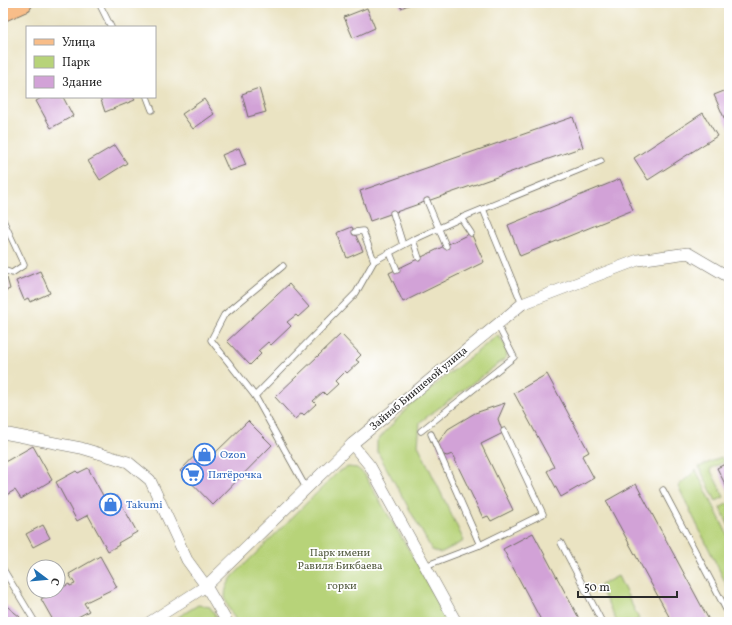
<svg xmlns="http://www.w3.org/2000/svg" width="732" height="625" viewBox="0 0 732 625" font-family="Vollkorn,serif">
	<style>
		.green { fill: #b7d379; stroke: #717f52 }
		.building { fill: #d2a2d7 }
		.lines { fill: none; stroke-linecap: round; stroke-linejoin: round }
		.lane-casing { stroke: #6e6b60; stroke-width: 7 }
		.street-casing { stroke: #6e6b60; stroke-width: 12 }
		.primary-casing { stroke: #6e6b60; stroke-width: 20 }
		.lane { stroke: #fff; stroke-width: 5.5 }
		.street { stroke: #fff; stroke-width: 11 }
		.primary { stroke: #f8bd89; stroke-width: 18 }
		.labels { text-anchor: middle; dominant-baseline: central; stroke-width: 3.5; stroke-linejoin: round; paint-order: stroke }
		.street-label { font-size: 11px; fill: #2b2b2b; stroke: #fff }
		.shop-label { font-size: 11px; fill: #366cbe; stroke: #fff; text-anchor: start }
		.park-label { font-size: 11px; fill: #555d42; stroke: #fff }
	</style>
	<rect width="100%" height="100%" fill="#fff"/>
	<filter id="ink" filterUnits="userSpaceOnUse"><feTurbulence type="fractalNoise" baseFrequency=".025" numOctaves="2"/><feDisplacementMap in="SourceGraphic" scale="8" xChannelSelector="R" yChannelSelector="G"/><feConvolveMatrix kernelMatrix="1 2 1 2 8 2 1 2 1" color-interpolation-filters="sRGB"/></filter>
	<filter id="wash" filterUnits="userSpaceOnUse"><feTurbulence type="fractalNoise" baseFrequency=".012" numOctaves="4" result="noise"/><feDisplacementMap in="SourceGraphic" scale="16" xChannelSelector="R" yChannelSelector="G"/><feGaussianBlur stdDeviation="0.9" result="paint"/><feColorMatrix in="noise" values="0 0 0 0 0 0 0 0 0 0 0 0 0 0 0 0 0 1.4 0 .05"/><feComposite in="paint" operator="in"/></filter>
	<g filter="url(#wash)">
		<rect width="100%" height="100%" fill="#eae3c2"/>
		<g class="green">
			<path d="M 498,335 L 508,349 L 506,358 L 420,422 L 418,445 L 464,541 L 440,553 L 432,550 L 377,451 L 377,441 L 410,405 Z"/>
			<path d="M 721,457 L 724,462 L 710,469 L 724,497 L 716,501 L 699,467 Z"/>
			<path d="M 348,467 L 357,468 L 364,474 L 419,567 L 448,622 L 237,622 C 226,604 219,595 233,576 L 338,472 Z"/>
			<path d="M 696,470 L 729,538 L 729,590 L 678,486 Z"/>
			<path d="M 728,503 L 729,506 L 729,526 L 720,508 Z"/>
			<path d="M 618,576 L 639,619 L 633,622 L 617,622 L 599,586 Z"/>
			<path d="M 198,605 L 210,607 L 219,622 L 170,622 Z"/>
		</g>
		<g id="blocks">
			<g class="building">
				<path d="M 399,3 L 413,3 L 401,8 Z"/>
				<path d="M 367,8 L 375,28 L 353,38 L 344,17 Z"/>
				<path d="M 259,88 L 266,112 L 248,117 L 242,94 Z"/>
				<path d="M 729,89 L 729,129 L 714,95 Z"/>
				<path d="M 43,97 L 63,97 L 73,116 L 51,128 L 36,101 Z"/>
				<path d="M 100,97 L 133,97 L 135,100 L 105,112 Z"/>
				<path d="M 204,99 L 214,114 L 193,129 L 182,114 Z"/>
				<path d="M 703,113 L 717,136 L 648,180 L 634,158 Z"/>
				<path d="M 573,117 L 583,147 L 370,221 L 360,191 Z"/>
				<path d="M 115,145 L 127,163 L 100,180 L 88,161 Z"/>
				<path d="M 239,148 L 246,165 L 229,171 L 222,155 Z"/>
				<path d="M 620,179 L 633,210 L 520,256 L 508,225 Z"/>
				<path d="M 352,227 L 363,251 L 347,258 L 337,233 Z"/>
				<path d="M 471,233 L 484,262 L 403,302 L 389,273 Z"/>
				<path d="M 40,271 L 50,293 L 30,302 L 28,298 L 24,300 L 16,281 Z"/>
				<path d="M 7,278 L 10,289 L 3,292 L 3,279 Z"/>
				<path d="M 289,284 L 309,307 L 298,317 L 296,315 L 287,322 L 291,326 L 271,345 L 268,342 L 258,351 L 261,354 L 250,365 L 227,341 Z"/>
				<path d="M 341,334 L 361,355 L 356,360 L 359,362 L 347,373 L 345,371 L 335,381 L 338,384 L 326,395 L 323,392 L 313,401 L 316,404 L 304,415 L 302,413 L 295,419 L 275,397 Z"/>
				<path d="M 547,374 L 589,452 L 582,456 L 594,478 L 561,497 L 547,471 L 554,467 L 514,393 Z"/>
				<path d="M 505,403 L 498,419 L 503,433 L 481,444 L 513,510 L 491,521 L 488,516 L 483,518 L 452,454 L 447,456 L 441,454 L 437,444 L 448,429 L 475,413 Z"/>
				<path d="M 248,421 L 272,445 L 213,505 L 180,471 L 206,444 L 215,453 Z"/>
				<path d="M 33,446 L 52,480 L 21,499 L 15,490 L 3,497 L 3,463 Z"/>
				<path d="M 729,462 L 729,492 L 717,468 Z"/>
				<path d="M 88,468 L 106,501 L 117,496 L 137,532 L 118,543 L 119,545 L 108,551 L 88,515 L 77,521 L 56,482 L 76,471 L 78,473 Z"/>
				<path d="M 636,484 L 709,620 L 706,622 L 672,622 L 606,501 Z"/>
				<path d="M 43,525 L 50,538 L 33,547 L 26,534 Z"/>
				<path d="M 533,533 L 581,622 L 542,622 L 503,549 Z"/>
				<path d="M 100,556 L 117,587 L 84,603 L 89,611 L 69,622 L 54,622 L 41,599 L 69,584 L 70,586 L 75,584 L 69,574 Z"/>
				<path d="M 3,603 L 20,617 L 17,622 L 3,622 Z"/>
			</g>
		</g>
	</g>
	<g filter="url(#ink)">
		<use href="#blocks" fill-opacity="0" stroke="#6e6b60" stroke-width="1"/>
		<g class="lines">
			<defs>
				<g id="lane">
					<path d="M 99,3 L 111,27"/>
					<path d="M 147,97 L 152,110"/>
					<path d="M 427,201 L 446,246"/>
					<path d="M 483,209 L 522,304"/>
					<path d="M 393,213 L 403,245"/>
					<path d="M 461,218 L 471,233"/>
					<path d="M 3,220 L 24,265 L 12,273 L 3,270"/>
					<path d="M 355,232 L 363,231 L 374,261"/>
					<path d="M 413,240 L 419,258"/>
					<path d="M 390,253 L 397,270"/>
					<path d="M 255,396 L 211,340 L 224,315 L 283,266"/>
					<path d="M 421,431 L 514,357 L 497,324"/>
					<path d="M 431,434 L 480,545"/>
					<path d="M 306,488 L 255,396 L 356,293 L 374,261 L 413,240 L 461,218 L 601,161"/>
					<path d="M 663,490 L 729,615"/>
					<path d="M 561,543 L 602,622"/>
					<path d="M 425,566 L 480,545 L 543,514 L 504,431"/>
					<path d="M 3,569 L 35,622"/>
				</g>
				<g id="street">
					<path d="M 3,433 L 81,448 L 128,462 L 150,480 L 187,560 L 206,586 L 227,622"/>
					<path d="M 352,444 L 370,466 L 456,622"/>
					<path d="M 150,622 L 206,586 L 352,444 L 522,304 L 638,260 L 688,253 L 729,277"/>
				</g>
				<path id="primary" d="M 3,12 L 23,3"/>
			</defs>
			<use href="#lane" class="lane-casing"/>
			<use href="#street" class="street-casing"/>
			<use href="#primary" class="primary-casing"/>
			<use href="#lane" class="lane"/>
			<use href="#street" class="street"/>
			<use href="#primary" class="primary"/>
		</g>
	</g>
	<defs>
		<symbol id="shop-ring" viewBox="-11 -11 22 22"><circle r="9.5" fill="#fff" stroke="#3f7fe0" stroke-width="1.5"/><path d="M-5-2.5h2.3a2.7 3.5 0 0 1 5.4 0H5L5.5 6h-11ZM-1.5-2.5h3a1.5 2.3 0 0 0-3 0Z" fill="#3f7fe0"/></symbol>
		<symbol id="supermarket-ring" viewBox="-11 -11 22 22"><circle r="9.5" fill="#fff" stroke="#3f7fe0" stroke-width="1.5"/><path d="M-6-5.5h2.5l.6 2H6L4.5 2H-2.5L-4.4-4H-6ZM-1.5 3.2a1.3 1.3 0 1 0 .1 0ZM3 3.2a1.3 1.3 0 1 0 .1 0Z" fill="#3f7fe0"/></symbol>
	</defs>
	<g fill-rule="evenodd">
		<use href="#shop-ring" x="192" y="442" width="25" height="25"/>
		<use href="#supermarket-ring" x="180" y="462" width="25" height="25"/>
		<use href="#shop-ring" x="98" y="492" width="25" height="25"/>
	</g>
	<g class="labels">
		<g class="street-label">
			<text transform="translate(419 389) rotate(-40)">Зайнаб Биишевой улица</text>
		</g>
		<g class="shop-label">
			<text x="220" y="455">Ozon</text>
			<text x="208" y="475">Пятёрочка</text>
			<text x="126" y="505">Takumi</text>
		</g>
		<g class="park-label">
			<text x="340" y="553">Парк имени<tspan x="340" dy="13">Равиля Бикбаева</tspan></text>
			<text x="342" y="586">горки</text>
		</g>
	</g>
	<rect width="732" height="625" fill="none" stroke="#fff" stroke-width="16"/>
	<rect x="26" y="26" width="130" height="72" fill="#ffffff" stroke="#aaaaaa"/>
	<rect x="34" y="39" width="20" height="6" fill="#f8bd89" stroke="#aaaaaa"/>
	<text x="62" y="46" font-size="12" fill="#2b2b2b">Улица</text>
	<rect x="34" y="56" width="20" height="12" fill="#b7d379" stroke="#aaaaaa"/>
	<text x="62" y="66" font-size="12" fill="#2b2b2b">Парк</text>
	<rect x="34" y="76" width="20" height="12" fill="#d2a2d7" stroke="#aaaaaa"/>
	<text x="62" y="86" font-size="12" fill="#2b2b2b">Здание</text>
	<g transform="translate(46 579) rotate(106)"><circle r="19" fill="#ffffff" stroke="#aaaaaa"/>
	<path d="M0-3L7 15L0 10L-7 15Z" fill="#1f6fb2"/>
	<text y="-6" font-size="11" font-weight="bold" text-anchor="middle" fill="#2b2b2b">С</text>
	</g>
	<path d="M578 591v6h99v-6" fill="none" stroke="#2b2b2b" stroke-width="2"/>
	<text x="584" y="591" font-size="12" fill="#2b2b2b" stroke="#ffffff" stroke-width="3" paint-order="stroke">50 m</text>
</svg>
